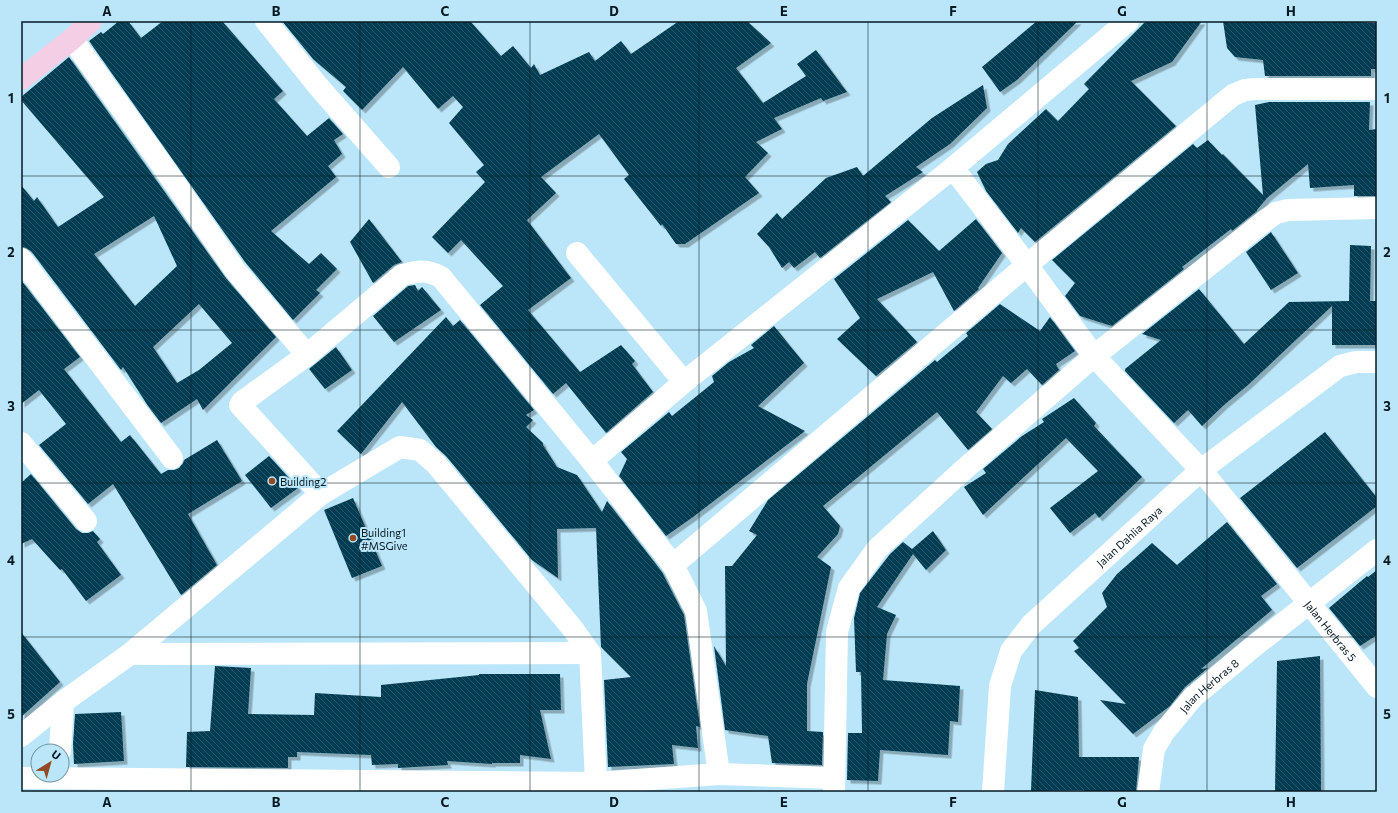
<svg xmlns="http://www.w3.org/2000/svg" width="1398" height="813" viewBox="0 0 1398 813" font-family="Commissioner,sans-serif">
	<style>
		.building { fill: url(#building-back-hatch); fill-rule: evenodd; filter: url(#shadow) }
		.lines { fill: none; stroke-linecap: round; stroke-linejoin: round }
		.street { stroke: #fff; stroke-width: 22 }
		.secondary { stroke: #f3cee4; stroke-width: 22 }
		.grid { fill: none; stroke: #051a23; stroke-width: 1; stroke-opacity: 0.55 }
		.poi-dot { fill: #914a25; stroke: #bbe6f9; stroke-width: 1.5 }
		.labels { text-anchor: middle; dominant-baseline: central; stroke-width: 4; stroke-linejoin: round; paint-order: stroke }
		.poi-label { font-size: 11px; fill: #051a23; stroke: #bbe6f9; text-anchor: start }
		.street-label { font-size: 11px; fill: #051a23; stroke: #bbe6f9 }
		.neatline { fill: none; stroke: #051a23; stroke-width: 1.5 }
		.grid-label { font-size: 13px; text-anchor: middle; font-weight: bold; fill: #051a23 }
	</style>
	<defs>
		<pattern id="building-back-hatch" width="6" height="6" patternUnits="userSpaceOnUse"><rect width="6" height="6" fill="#013e52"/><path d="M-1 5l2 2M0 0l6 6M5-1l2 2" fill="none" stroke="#255767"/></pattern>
		<filter id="shadow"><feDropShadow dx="3.5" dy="3.5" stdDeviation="0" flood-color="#0004"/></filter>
	</defs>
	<rect width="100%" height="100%" fill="#bbe6f9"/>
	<g class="building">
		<path d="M 119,21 L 128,21 L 141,38 L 163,21 L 222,21 L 283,91 L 274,99 L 307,136 L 329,118 L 343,134 L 334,140 L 342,154 L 328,166 L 336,177 L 271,231 L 309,264 L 321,253 L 337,269 L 316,290 L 320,293 L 293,320 L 245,262 L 89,41 L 101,32 L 103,34 Z"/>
		<path d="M 282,21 L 470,21 L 501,56 L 513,46 L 531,68 L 534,64 L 540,75 L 589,52 L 595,61 L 621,41 L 631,54 L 679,21 L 747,21 L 771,43 L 736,68 L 763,103 L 806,76 L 797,64 L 816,50 L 847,92 L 823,101 L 821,98 L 774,118 L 782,129 L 756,142 L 768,153 L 745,177 L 759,193 L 685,244 L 676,244 L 662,224 L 661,226 L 624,179 L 629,175 L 599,134 L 541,177 L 556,193 L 527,220 L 571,278 L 528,310 L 580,372 L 577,374 L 621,345 L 635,361 L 632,364 L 653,392 L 606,433 L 566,383 L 553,394 L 480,305 L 503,286 L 461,240 L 448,253 L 432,237 L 485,182 L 476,172 L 484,165 L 449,123 L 463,107 L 453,96 L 438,109 L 403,67 L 362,110 L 343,91 L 346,87 L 313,59 Z"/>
		<path d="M 1037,21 L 1078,21 L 1017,80 L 1000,92 L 982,67 Z"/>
		<path d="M 1146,21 L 1202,21 L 1172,62 L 1131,81 L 1176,126 L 1035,242 L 1021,228 L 1018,233 L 986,191 L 977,172 L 986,164 L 998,160 L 1008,144 L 1046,109 L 1058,121 L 1089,89 L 1084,84 Z"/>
		<path d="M 1223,21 L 1356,21 L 1356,22 L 1377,23 L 1377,69 L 1371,69 L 1371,76 L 1265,76 L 1263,60 L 1235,57 L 1227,48 Z"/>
		<path d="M 69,57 L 225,277 L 276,337 L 203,410 L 197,399 L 161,423 L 148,406 L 123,367 L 121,370 L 31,251 L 26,248 L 21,247 L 21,185 L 34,201 L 37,197 L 58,227 L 104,197 L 21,100 L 21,97 ZM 154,216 L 177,266 L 135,306 L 94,254 ZM 199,304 L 232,343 L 199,370 L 177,383 L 153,347 Z"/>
		<path d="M 983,85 L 987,108 L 950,144 L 916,167 L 923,172 L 885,196 L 891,202 L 820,258 L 815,252 L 794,268 L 789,262 L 782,268 L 769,247 L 757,234 L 777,213 L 782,219 L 826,178 L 857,167 L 863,176 L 932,118 Z"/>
		<path d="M 1269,102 L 1370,102 L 1369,130 L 1377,129 L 1377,196 L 1354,196 L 1354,185 L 1310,188 L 1308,164 L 1267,198 L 1257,210 L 1257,211 L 1232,231 L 1231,229 L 1182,267 L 1184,269 L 1112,326 L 1080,316 L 1065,296 L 1075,283 L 1052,260 L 1193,144 L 1197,148 L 1208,140 L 1222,155 L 1223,154 L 1263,195 L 1255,105 Z"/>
		<path d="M 369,219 L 402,262 L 394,265 L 373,283 L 350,242 Z"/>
		<path d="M 976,219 L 1002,253 L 978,288 L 979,289 L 954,311 L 933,272 L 877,299 L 917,342 L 876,376 L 837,339 L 860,318 L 834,279 L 908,220 L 939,251 Z"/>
		<path d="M 1271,232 L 1298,273 L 1271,290 L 1246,252 Z"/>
		<path d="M 1350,245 L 1371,246 L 1370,301 L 1377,301 L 1377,345 L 1332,345 L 1332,306 L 1248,385 L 1224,405 L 1202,426 L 1188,410 L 1174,423 L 1125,371 L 1125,369 L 1161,340 L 1142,334 L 1199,289 L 1244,344 L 1289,302 L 1349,301 Z"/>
		<path d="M 21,280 L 80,357 L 64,369 L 121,442 L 130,435 L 161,474 L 168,470 L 174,470 L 179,468 L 183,463 L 184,460 L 217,440 L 242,481 L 188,514 L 217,565 L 181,595 L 113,484 L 88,504 L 39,445 L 66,424 L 39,390 L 21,404 Z"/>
		<path d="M 415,285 L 418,291 L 422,287 L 441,310 L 394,342 L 373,316 L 408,286 Z"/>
		<path d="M 1000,304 L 1040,331 L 1050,317 L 1075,351 L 1056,364 L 1059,370 L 1042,385 L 1027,369 L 1011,383 L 1003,376 L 976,412 L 992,429 L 968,450 L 937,412 L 823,506 L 840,526 L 838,534 L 817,557 L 831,567 L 807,684 L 807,731 L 823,732 L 822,765 L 772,763 L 768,736 L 725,730 L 714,646 L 726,666 L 725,566 L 732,566 L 757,535 L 749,531 L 768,500 L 935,360 L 937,362 L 968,336 L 966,333 Z"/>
		<path d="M 446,317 L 453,326 L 460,320 L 534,410 L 526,415 L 533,420 L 526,427 L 543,443 L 543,445 L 557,467 L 577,475 L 602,512 L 607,501 L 662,572 L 684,615 L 700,727 L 696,726 L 698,748 L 672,745 L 674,764 L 608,767 L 604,680 L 631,677 L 601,647 L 596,528 L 557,529 L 558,578 L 532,560 L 446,456 L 436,447 L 402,402 L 361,454 L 337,431 Z"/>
		<path d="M 774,326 L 804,363 L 758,406 L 805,431 L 693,517 L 666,536 L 619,476 L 627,459 L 621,452 L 669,412 L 672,416 L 714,382 L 712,376 L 729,362 L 754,348 L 751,345 Z"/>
		<path d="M 336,347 L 352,370 L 325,389 L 309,369 Z"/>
		<path d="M 1074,398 L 1096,423 L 1094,426 L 1142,477 L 1099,518 L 1095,513 L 1070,533 L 1050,508 L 1098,471 L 1066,438 L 983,515 L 964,487 L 986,473 L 983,469 L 1022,436 L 1044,422 L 1042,419 Z"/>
		<path d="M 1325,432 L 1377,498 L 1377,506 L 1297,568 L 1240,498 Z"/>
		<path d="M 269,456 L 298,488 L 271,508 L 245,475 Z"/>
		<path d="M 31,474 L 76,529 L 82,533 L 88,533 L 93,531 L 100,539 L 97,542 L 121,575 L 86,601 L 62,569 L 60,570 L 32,539 L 21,544 L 21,483 Z"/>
		<path d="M 353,498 L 382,566 L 352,578 L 324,510 Z"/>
		<path d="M 1227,522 L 1277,584 L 1261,596 L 1272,610 L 1201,669 L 1208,668 L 1185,687 L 1170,706 L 1133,734 L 1100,700 L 1126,704 L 1074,651 L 1079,648 L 1073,641 L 1107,607 L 1102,593 L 1117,574 L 1152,543 L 1177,565 Z"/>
		<path d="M 933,531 L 946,550 L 926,570 L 913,554 L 877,607 L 896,615 L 887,634 L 883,680 L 960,686 L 958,722 L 950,721 L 948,755 L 880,750 L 878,781 L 847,780 L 848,733 L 862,733 L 861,672 L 856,672 L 854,618 L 860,593 L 890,554 L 903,542 L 912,549 Z"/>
		<path d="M 1377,570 L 1377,635 L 1360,646 L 1329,608 L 1367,576 L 1368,577 Z"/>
		<path d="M 21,632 L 60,682 L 21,717 Z"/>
		<path d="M 1320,656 L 1321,792 L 1275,792 L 1277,661 Z"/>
		<path d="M 215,666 L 251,668 L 248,714 L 314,715 L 315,693 L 381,697 L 381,685 L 479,675 L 479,674 L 560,674 L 561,710 L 540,710 L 551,759 L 520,755 L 520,763 L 492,763 L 492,764 L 447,761 L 448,765 L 398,768 L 398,764 L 372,765 L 371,755 L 297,752 L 297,757 L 288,757 L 288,768 L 186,767 L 187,732 L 210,731 Z"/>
		<path d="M 1035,690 L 1078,697 L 1079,757 L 1139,757 L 1136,792 L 1084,792 L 1084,790 L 1031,791 Z"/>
		<path d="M 121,712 L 124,761 L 74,764 L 73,744 L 75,714 Z"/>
	</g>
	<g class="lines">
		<g class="street">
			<path d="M 266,21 L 318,86 L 389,167"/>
			<path d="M 72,39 L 160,162 L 235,270 L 307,355"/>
			<path id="s1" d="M 953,168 L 1027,265 L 1094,356 L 1201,470 L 1377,687"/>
			<path d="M 577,253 L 684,382"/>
			<path d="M 21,259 L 172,458"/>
			<path d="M 21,443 L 86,521"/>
			<path d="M 592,461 L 684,382 L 953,168 L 1128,21"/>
			<path d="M 321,494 L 242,407 L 240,405 L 242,402 L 307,355 L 402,275 C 419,271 425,269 441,277 L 592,461 L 673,565 L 696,611 L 719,774"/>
			<path d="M 673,565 L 1027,265 L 1233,95 L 1245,90 L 1256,89 L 1377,89"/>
			<path d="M 130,654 L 590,653"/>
			<path d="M 21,736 L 63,702 L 130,654 L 321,494 L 400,447 L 420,450 L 436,464 L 573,629 L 590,653 L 596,783"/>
			<path d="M 60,751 L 63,702"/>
			<path d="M 21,778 L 596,783 L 719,774 L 834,778"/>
			<path d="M 834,792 L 837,632 L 849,588 L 877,549 L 960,473 L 1094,356 L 1266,220 L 1276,213 L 1288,210 L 1377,208"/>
			<path id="s2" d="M 993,792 L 1000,686 L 1011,651 L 1031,625 L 1201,470 L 1340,366 L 1356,362 L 1377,362"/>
			<path id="s3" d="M 1148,792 L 1154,749 L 1164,732 L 1193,697 L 1253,647 L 1377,550"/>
		</g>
		<path class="secondary" d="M 21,79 L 72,39 L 91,21"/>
	</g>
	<path class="grid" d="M 191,21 L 191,792M 360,21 L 360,792M 530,21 L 530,792M 699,21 L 699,792M 868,21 L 868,792M 1038,21 L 1038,792M 1207,21 L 1207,792M 21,176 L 1377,176M 21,330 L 1377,330M 21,483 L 1377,483M 21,637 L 1377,637"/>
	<g class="poi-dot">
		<circle cx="272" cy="481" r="4"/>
		<circle cx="353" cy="538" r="4"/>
	</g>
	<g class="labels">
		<g class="poi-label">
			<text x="280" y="481">Building2</text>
			<text x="361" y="532">Building1<tspan x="361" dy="13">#MSGive</tspan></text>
		</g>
		<g class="street-label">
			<text stroke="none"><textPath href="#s2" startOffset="308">Jalan Dahlia Raya</textPath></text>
			<text stroke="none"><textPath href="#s1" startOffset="598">Jalan Herbras 5</textPath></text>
			<text stroke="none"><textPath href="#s3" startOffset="128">Jalan Herbras 8</textPath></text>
		</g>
	</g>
	<rect width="1398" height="813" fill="none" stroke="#bbe6f9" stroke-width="44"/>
	<g transform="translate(50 763) rotate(37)"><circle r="19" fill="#bbe6f9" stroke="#7294a3"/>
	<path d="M0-3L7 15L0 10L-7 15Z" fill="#914a25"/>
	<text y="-6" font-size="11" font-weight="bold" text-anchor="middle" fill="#051a23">U</text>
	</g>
	<rect x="22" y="22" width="1354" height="769" class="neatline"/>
	<g class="grid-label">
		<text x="107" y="16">A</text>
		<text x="276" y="16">B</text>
		<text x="445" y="16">C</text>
		<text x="614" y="16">D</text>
		<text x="784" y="16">E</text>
		<text x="953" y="16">F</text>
		<text x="1122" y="16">G</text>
		<text x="1291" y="16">H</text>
		<text x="11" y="103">1</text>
		<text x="1387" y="103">1</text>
		<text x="11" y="257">2</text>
		<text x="1387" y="257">2</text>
		<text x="11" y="411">3</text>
		<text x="1387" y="411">3</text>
		<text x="11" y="565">4</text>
		<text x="1387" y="565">4</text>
		<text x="11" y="719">5</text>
		<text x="1387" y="719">5</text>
		<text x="107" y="807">A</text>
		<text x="276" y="807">B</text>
		<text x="445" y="807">C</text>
		<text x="614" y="807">D</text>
		<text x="784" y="807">E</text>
		<text x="953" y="807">F</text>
		<text x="1122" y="807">G</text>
		<text x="1291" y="807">H</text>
	</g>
</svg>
